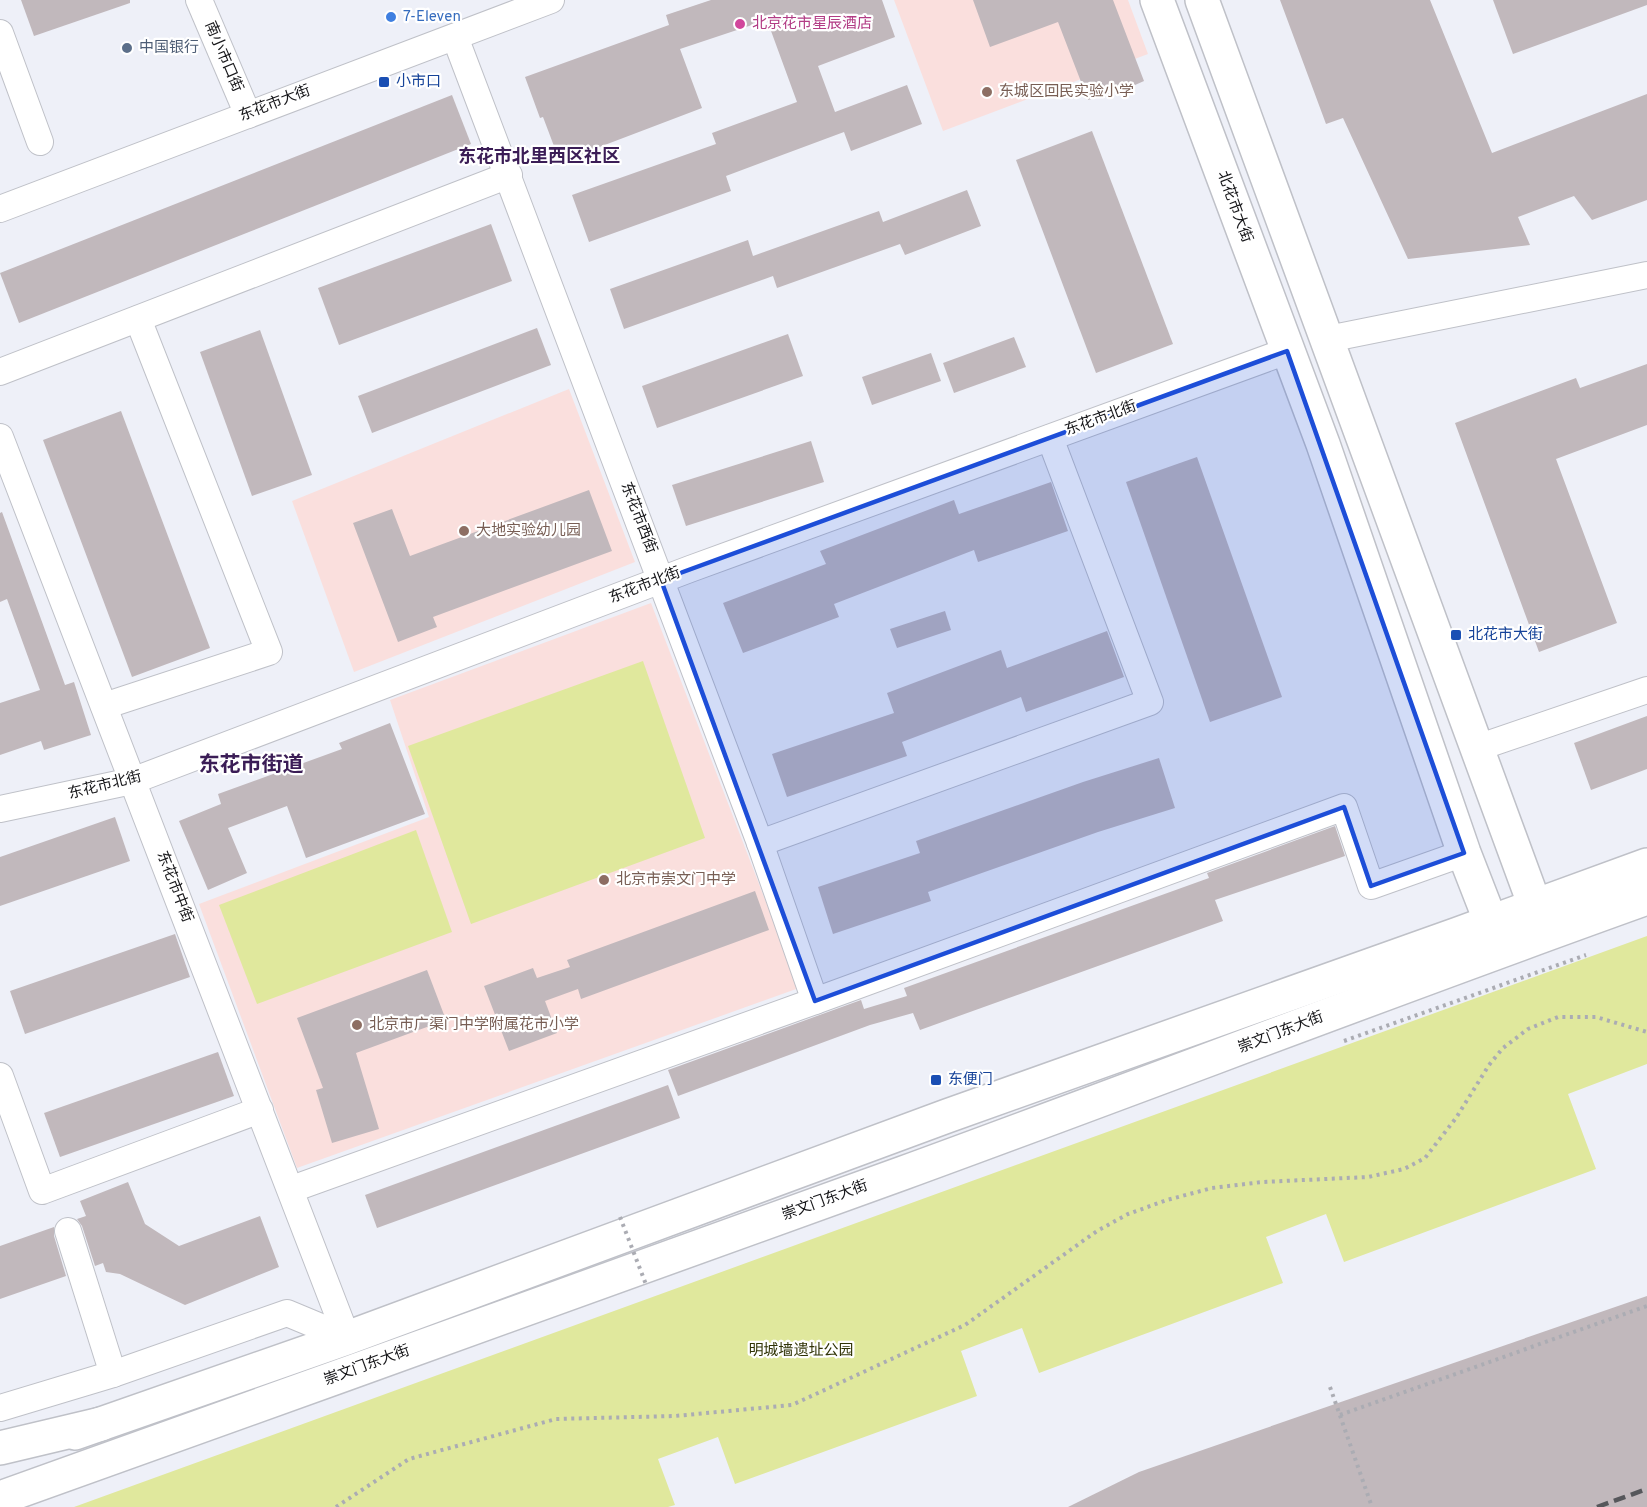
<svg xmlns="http://www.w3.org/2000/svg" width="1647" height="1507" viewBox="0 0 1647 1507" font-family="Overpass,'Noto Sans SC',sans-serif">
	<style>
		.education { fill: #fadfdd }
		.green { fill: #e0e89d }
		.building { fill: #c1b8bc }
		.lines { fill: none; stroke-linecap: round; stroke-linejoin: round }
		.minor-casing { stroke: #bfc1c8; stroke-width: 28 }
		.major-casing { stroke: #bfc1c8; stroke-width: 36 }
		.highway-casing { stroke: #bfc1c8; stroke-width: 36 }
		.path { stroke: #abacb3; stroke-width: 4; stroke-dasharray: 3 4.5; stroke-linecap: butt }
		.minor { stroke: #fff; stroke-width: 26 }
		.major { stroke: #fff; stroke-width: 33 }
		.highway { stroke: #fff; stroke-width: 33 }
		.rail { stroke: #56575b; stroke-width: 4.5; stroke-dasharray: 12 6; stroke-linecap: butt }
		.path-bridge { stroke: #abacb3; stroke-width: 4; stroke-dasharray: 3 4.5; stroke-linecap: butt }
		.marked { fill: #1d4ed8; fill-opacity: 0.2; stroke: #1d4ed8; stroke-width: 4.5; stroke-linejoin: round }
		.shop-dot { fill: #3f7fe0; stroke: #fff; stroke-width: 2 }
		.hotel-dot { fill: #d1479c; stroke: #fff; stroke-width: 2 }
		.service-dot { fill: #5c6f8a; stroke: #fff; stroke-width: 2 }
		.transit-dot { fill: #1a4fb4; stroke: #fff; stroke-width: 2 }
		.education-dot { fill: #8d6e63; stroke: #fff; stroke-width: 2 }
		.labels { text-anchor: middle; dominant-baseline: central; stroke-width: 4.5; stroke-linejoin: round; paint-order: stroke }
		.shop-label { font-size: 15px; fill: #366cbe; stroke: #fff; text-anchor: start }
		.hotel-label { font-size: 15px; fill: #b23c85; stroke: #fff; text-anchor: start }
		.service-label { font-size: 15px; fill: #4e5e75; stroke: #fff; text-anchor: start }
		.street-label { font-size: 15px; fill: #161619; stroke: #fff }
		.transit-label { font-size: 15px; fill: #164399; stroke: #fff; text-anchor: start }
		.education-label { font-size: 15px; fill: #785e54; stroke: #fff; text-anchor: start }
		.park-label { font-size: 15px; fill: #313406; stroke: #fff }
		.quarter-label { font-size: 18px; font-weight: bold; fill: #3b1d56; stroke: #fff }
		.district-label { font-size: 21px; font-weight: bold; fill: #3b1d56; stroke: #fff }
	</style>
	<rect width="100%" height="100%" fill="#eef0f8"/>
	<g class="education">
		<path d="M 894,0 L 1128,0 L 1148,54 L 943,131 Z"/>
		<path d="M 569,389 L 635,562 L 354,672 L 292,501 Z"/>
		<path d="M 651,603 L 799,988 L 297,1168 L 199,904 L 429,817 L 390,700 Z"/>
	</g>
	<g class="green">
		<path d="M 643,661 L 705,838 L 471,924 L 408,746 Z"/>
		<path d="M 416,830 L 452,932 L 257,1004 L 219,905 Z"/>
		<path d="M 1647,936 L 1647,1064 L 1568,1094 L 1596,1169 L 1344,1262 L 1326,1214 L 1266,1237 L 1283,1283 L 1039,1373 L 1022,1328 L 961,1351 L 977,1396 L 735,1484 L 718,1437 L 658,1459 L 675,1505 L 668,1507 L 74,1507 Z"/>
	</g>
	<g class="building">
		<path d="M 21,0 L 130,0 L 130,3 L 34,36 Z"/>
		<path d="M 711,0 L 882,0 L 895,37 L 818,66 L 835,112 L 907,85 L 922,124 L 851,151 L 844,132 L 726,176 L 731,191 L 589,242 L 572,195 L 716,144 L 712,133 L 797,102 L 767,20 L 680,49 L 702,108 L 560,162 L 543,117 L 540,118 L 525,77 L 669,25 L 666,15 Z"/>
		<path d="M 973,0 L 1113,0 L 1144,81 L 1126,89 L 1088,100 L 1058,22 L 990,47 Z"/>
		<path d="M 1280,0 L 1430,0 L 1492,153 L 1647,94 L 1647,200 L 1592,220 L 1574,196 L 1518,217 L 1530,245 L 1408,259 L 1343,118 L 1326,124 Z"/>
		<path d="M 1493,0 L 1647,0 L 1647,5 L 1513,54 Z"/>
		<path d="M 452,95 L 471,144 L 19,323 L 0,273 Z"/>
		<path d="M 1092,131 L 1173,344 L 1096,373 L 1016,160 Z"/>
		<path d="M 967,190 L 981,226 L 905,255 L 900,244 L 777,288 L 773,276 L 624,329 L 610,289 L 748,240 L 753,256 L 879,211 L 883,222 Z"/>
		<path d="M 491,224 L 512,281 L 339,345 L 318,288 Z"/>
		<path d="M 537,328 L 551,365 L 372,433 L 358,396 Z"/>
		<path d="M 260,330 L 312,475 L 252,496 L 200,352 Z"/>
		<path d="M 788,334 L 803,376 L 657,428 L 642,386 Z"/>
		<path d="M 1014,337 L 1026,367 L 954,393 L 943,363 Z"/>
		<path d="M 931,353 L 941,381 L 872,405 L 862,377 Z"/>
		<path d="M 1647,364 L 1647,425 L 1556,459 L 1617,623 L 1539,652 L 1455,423 L 1576,378 L 1580,388 Z"/>
		<path d="M 121,411 L 210,648 L 132,677 L 43,440 Z"/>
		<path d="M 811,441 L 824,482 L 686,526 L 672,485 Z"/>
		<path d="M 1197,457 L 1282,697 L 1210,722 L 1126,482 Z"/>
		<path d="M 1051,482 L 1068,531 L 978,562 L 974,550 L 834,604 L 839,617 L 743,653 L 723,603 L 826,564 L 820,551 L 954,500 L 959,514 Z"/>
		<path d="M 589,490 L 612,551 L 433,617 L 437,627 L 398,642 L 353,523 L 392,509 L 410,556 Z"/>
		<path d="M 2,512 L 65,685 L 74,682 L 91,735 L 44,750 L 41,741 L 0,755 L 0,703 L 40,690 L 7,599 L 0,602 L 0,513 Z"/>
		<path d="M 945,611 L 951,630 L 897,648 L 890,629 Z"/>
		<path d="M 1107,631 L 1124,677 L 1026,712 L 1021,697 L 902,742 L 907,756 L 787,797 L 772,754 L 894,713 L 887,693 L 1001,650 L 1007,668 Z"/>
		<path d="M 1647,716 L 1647,769 L 1591,790 L 1574,743 Z"/>
		<path d="M 390,723 L 425,814 L 306,858 L 287,806 L 228,828 L 247,873 L 208,890 L 179,821 L 221,804 L 218,794 L 342,749 L 339,743 Z"/>
		<path d="M 1159,758 L 1175,808 L 1098,832 L 928,892 L 931,901 L 833,934 L 818,887 L 920,853 L 916,841 L 1083,782 Z"/>
		<path d="M 115,817 L 130,861 L 0,906 L 0,857 Z"/>
		<path d="M 1335,826 L 1345,856 L 1215,900 L 1223,921 L 920,1030 L 913,1013 L 870,1025 L 678,1096 L 668,1070 L 861,1000 L 864,1009 L 907,996 L 904,988 L 1209,878 L 1207,873 Z"/>
		<path d="M 755,891 L 769,930 L 581,999 L 578,989 L 545,1001 L 557,1033 L 509,1051 L 484,986 L 533,968 L 537,978 L 570,967 L 567,960 Z"/>
		<path d="M 175,934 L 190,977 L 25,1034 L 10,991 Z"/>
		<path d="M 427,970 L 446,1020 L 356,1053 L 379,1129 L 332,1143 L 316,1090 L 323,1088 L 297,1018 Z"/>
		<path d="M 218,1052 L 234,1096 L 60,1157 L 44,1113 Z"/>
		<path d="M 668,1085 L 680,1118 L 377,1228 L 365,1195 Z"/>
		<path d="M 128,1182 L 145,1224 L 179,1246 L 260,1216 L 279,1267 L 185,1305 L 120,1274 L 106,1272 L 103,1263 L 95,1266 L 82,1226 L 77,1219 L 86,1216 L 80,1201 Z"/>
		<path d="M 54,1227 L 54,1236 L 66,1276 L 0,1299 L 0,1246 Z"/>
		<path d="M 1647,1296 L 1647,1507 L 1068,1507 L 1139,1472 Z"/>
	</g>
	<g class="lines">
		<defs>
			<g id="minor">
				<path d="M 199,0 L 248,115"/>
				<path d="M 0,33 L 40,142"/>
				<path d="M 455,37 L 760,843 L 815,1001"/>
				<path d="M 0,209 L 551,0"/>
				<path d="M 1328,339 L 1647,275"/>
				<path d="M 0,372 L 509,175"/>
				<path d="M 0,437 L 347,1338"/>
				<path d="M 104,706 L 269,652 L 138,319"/>
				<path d="M 1477,748 L 1647,690"/>
				<path d="M 0,809 L 132,781 L 690,569 L 1287,351"/>
				<path d="M 760,843 L 1150,702 L 1050,438"/>
				<path d="M 0,1076 L 42,1191 L 260,1110"/>
				<path d="M 292,1189 L 815,1001 L 1344,807 L 1371,886 L 1464,853"/>
				<path d="M 68,1231 L 113,1374"/>
				<path d="M 0,1408 L 113,1374 L 287,1313 L 347,1338"/>
			</g>
			<g id="major">
				<path d="M 1157,0 L 1323,444 L 1464,853 L 1499,943"/>
				<path d="M 1202,0 L 1542,925"/>
				<path d="M 75,1433 L 347,1338 L 947,1116 L 1458,934 L 1647,865"/>
				<path d="M 0,1498 C 301,1390 603,1282 903,1173 C 1152,1082 1398,987 1647,898"/>
			</g>
			<path id="highway" d="M 0,1448 L 101,1424"/>
		</defs>
		<use href="#minor" class="minor-casing"/>
		<use href="#major" class="major-casing"/>
		<use href="#highway" class="highway-casing"/>
		<g class="path">
			<path d="M 1344,1041 L 1586,955"/>
			<path d="M 1330,1387 L 1372,1507"/>
			<path d="M 1340,1415 L 1647,1306"/>
			<path d="M 336,1507 L 409,1459 L 556,1419 L 675,1416 L 792,1405 L 965,1325 L 1097,1231 L 1128,1214 L 1167,1200 L 1212,1188 L 1262,1182 L 1368,1177 L 1404,1169 L 1425,1158 L 1456,1118 L 1489,1065 L 1503,1048 L 1528,1029 L 1558,1017 L 1596,1017 L 1647,1032"/>
		</g>
		<use href="#minor" class="minor"/>
		<use href="#major" class="major"/>
		<use href="#highway" class="highway"/>
		<path class="rail" d="M 1597,1507 L 1647,1489"/>
		<path class="path-bridge" d="M 620,1217 L 647,1287"/>
	</g>
	<path class="marked" d="M 1287,351 L 1464,853 L 1371,886 L 1344,807 L 815,1001 L 661,580 Z"/>
	<circle class="shop-dot" cx="391" cy="17" r="6"/>
	<circle class="hotel-dot" cx="740" cy="24" r="6"/>
	<circle class="service-dot" cx="127" cy="48" r="6"/>
	<g class="transit-dot">
		<rect x="378" y="76" width="12" height="12" rx="3"/>
		<rect x="1450" y="629" width="12" height="12" rx="3"/>
		<rect x="930" y="1074" width="12" height="12" rx="3"/>
	</g>
	<g class="education-dot">
		<circle cx="987" cy="92" r="6"/>
		<circle cx="464" cy="531" r="6"/>
		<circle cx="604" cy="880" r="6"/>
		<circle cx="357" cy="1025" r="6"/>
	</g>
	<g class="labels">
		<g class="shop-label">
			<text x="403" y="17">7-Eleven</text>
		</g>
		<g class="hotel-label">
			<text x="752" y="24">北京花市星辰酒店</text>
		</g>
		<g class="service-label">
			<text x="139" y="48">中国银行</text>
		</g>
		<g class="street-label">
			<text transform="translate(223 57) rotate(67)">南小市口街</text>
			<text transform="translate(275 104) rotate(-21)">东花市大街</text>
			<text transform="translate(1234 207) rotate(70)">北花市大街</text>
			<text transform="translate(1101 419) rotate(-20)">东花市北街</text>
			<text transform="translate(638 518) rotate(69)">东花市西街</text>
			<text transform="translate(645 586) rotate(-21)">东花市北街</text>
			<text transform="translate(105 786) rotate(-14)">东花市北街</text>
			<text transform="translate(174 887) rotate(69)">东花市中街</text>
			<text transform="translate(1281 1033) rotate(-21)">崇文门东大街</text>
			<text transform="translate(825 1201) rotate(-20)">崇文门东大街</text>
			<text transform="translate(367 1366) rotate(-20)">崇文门东大街</text>
		</g>
		<g class="transit-label">
			<text x="396" y="82">小市口</text>
			<text x="1468" y="635">北花市大街</text>
			<text x="948" y="1080">东便门</text>
		</g>
		<g class="education-label">
			<text x="999" y="92">东城区回民实验小学</text>
			<text x="476" y="531">大地实验幼儿园</text>
			<text x="616" y="880">北京市崇文门中学</text>
			<text x="369" y="1025">北京市广渠门中学附属花市小学</text>
		</g>
		<g class="park-label">
			<text x="801" y="1351">明城墙遗址公园</text>
		</g>
		<g class="quarter-label">
			<text x="539" y="157">东花市北里西区社区</text>
		</g>
		<g class="district-label">
			<text x="251" y="765">东花市街道</text>
		</g>
	</g>
</svg>
